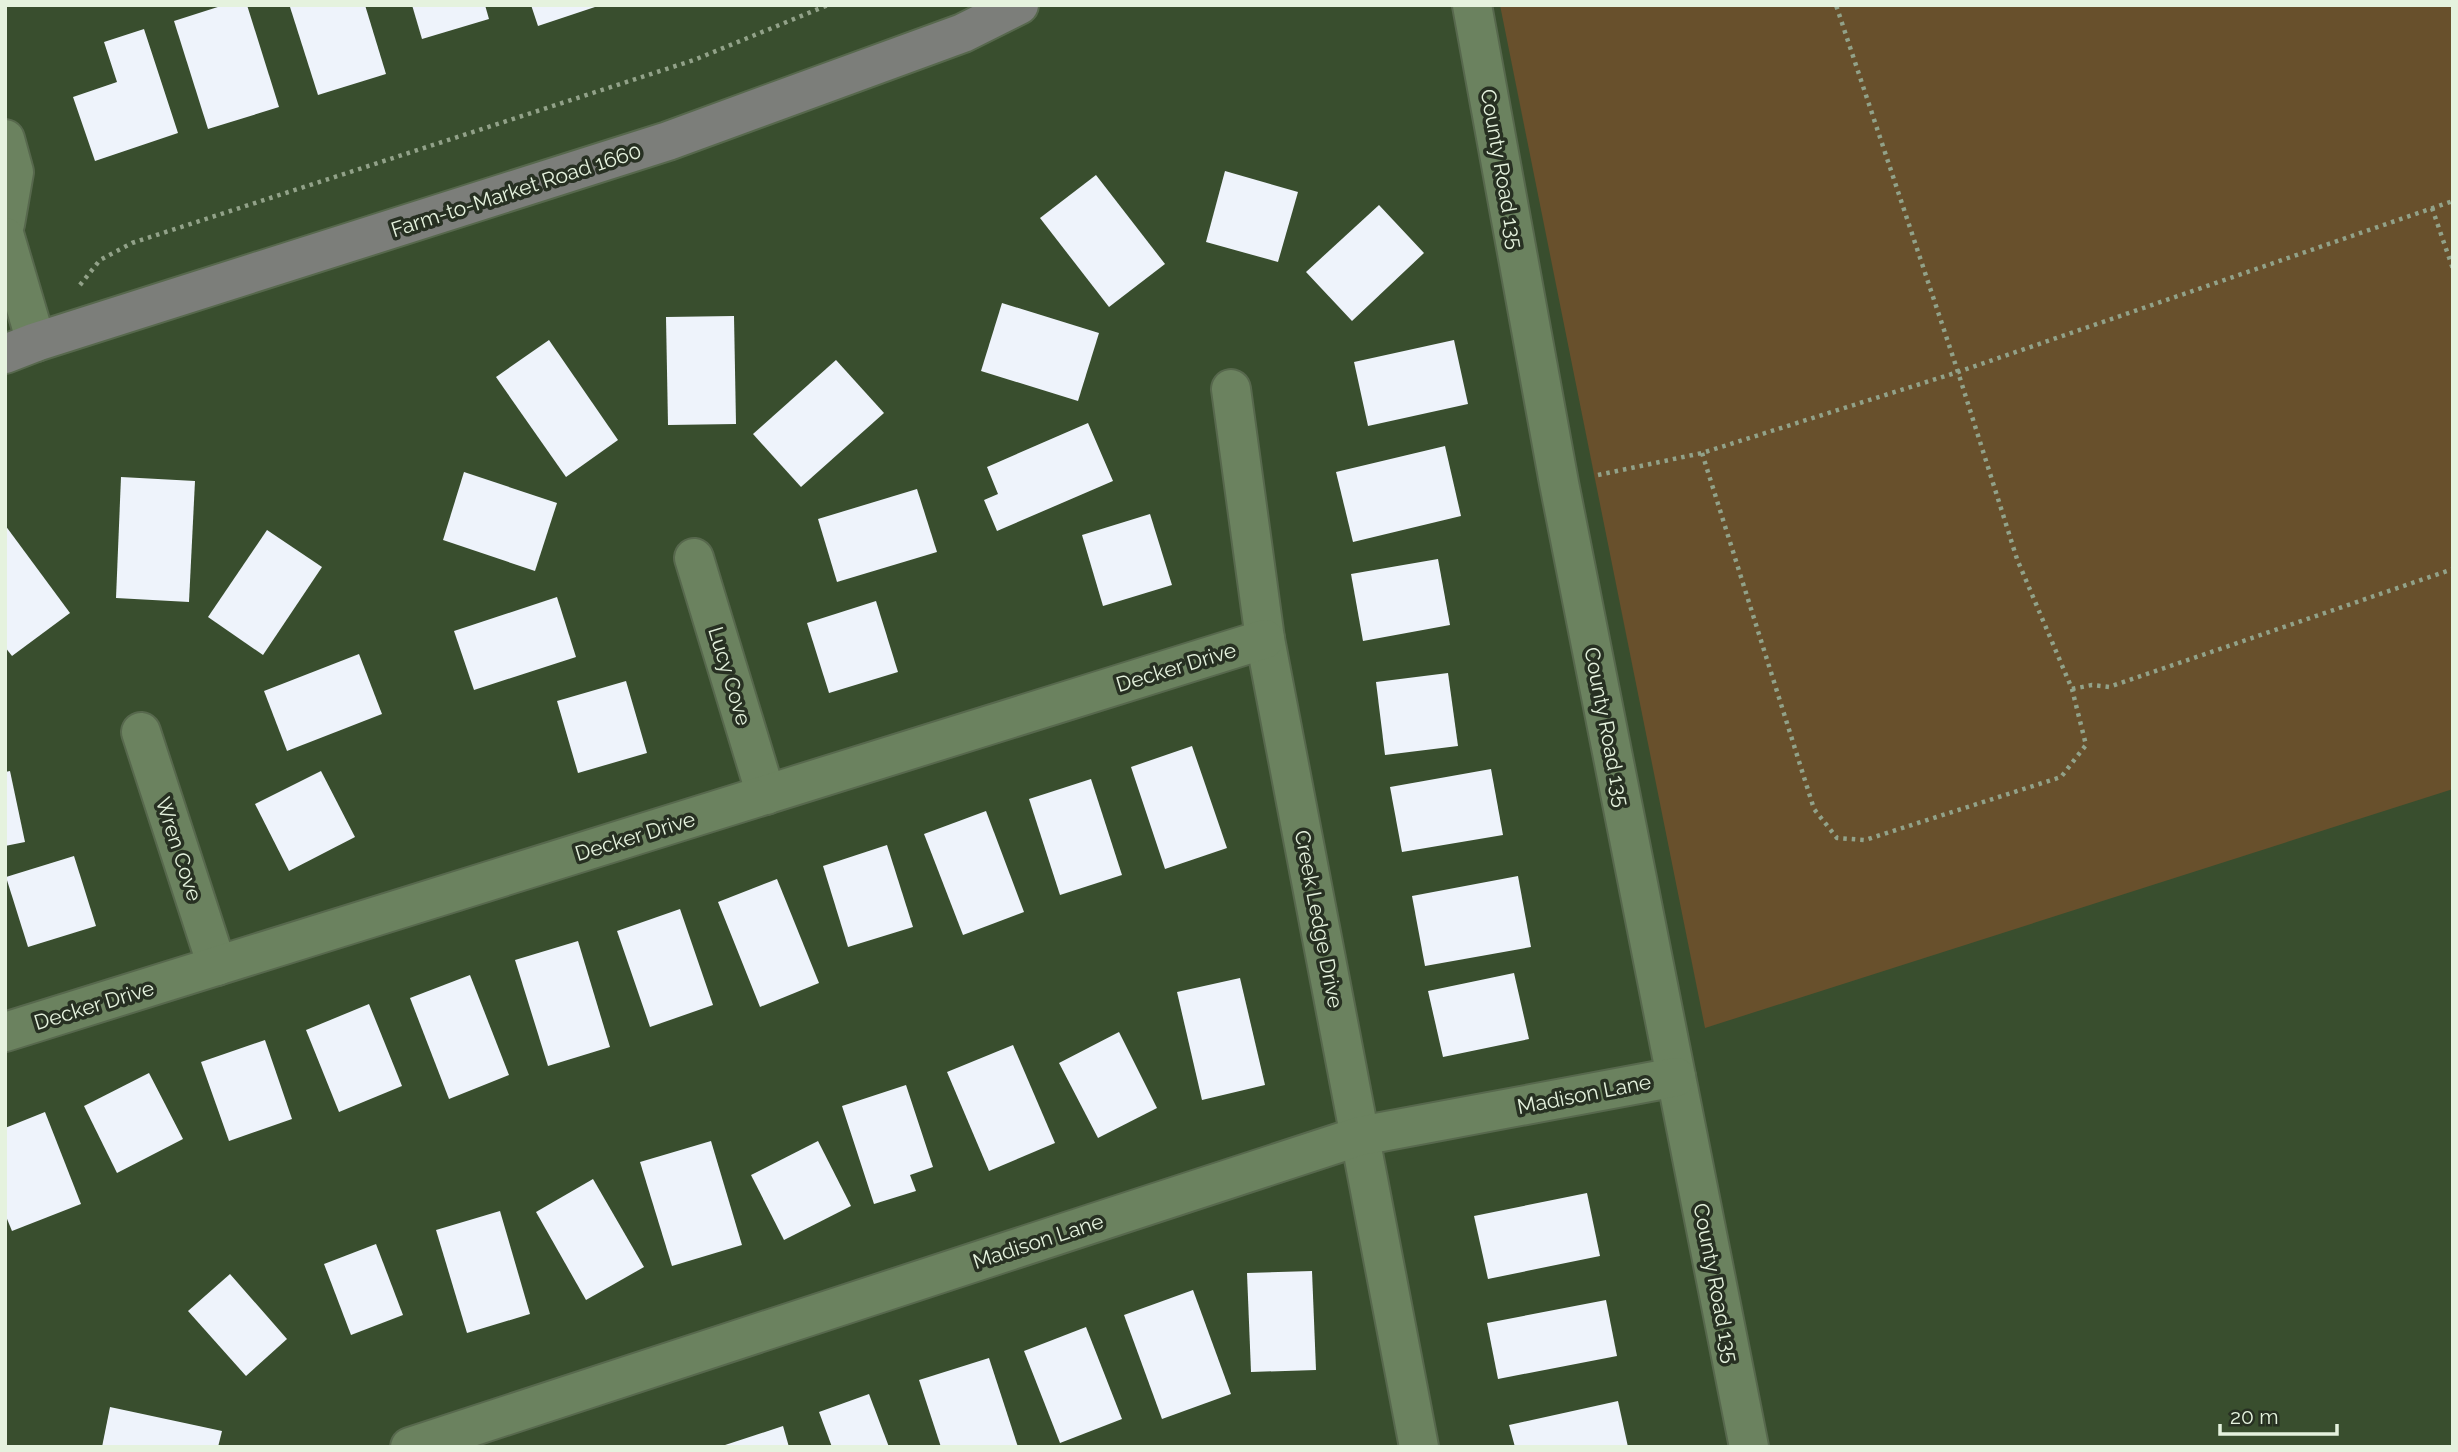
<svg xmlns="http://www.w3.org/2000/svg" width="2458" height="1452" viewBox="0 0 2458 1452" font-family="Raleway,sans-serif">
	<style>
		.green { fill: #68502c }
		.building { fill: #eef3fb }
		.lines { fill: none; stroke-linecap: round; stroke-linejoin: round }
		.minor-casing { stroke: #57684d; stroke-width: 42 }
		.secondary-casing { stroke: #57684d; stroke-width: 42 }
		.path { stroke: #92a289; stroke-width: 4.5; stroke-dasharray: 3.5 5; stroke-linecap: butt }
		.minor { stroke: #6b825f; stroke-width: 38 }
		.secondary { stroke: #7c7e7a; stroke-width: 38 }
		.labels { text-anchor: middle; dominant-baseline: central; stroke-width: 7; stroke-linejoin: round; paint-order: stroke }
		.street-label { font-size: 21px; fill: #e5f2de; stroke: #273022 }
	</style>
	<rect width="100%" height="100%" fill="#394e2e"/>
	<path class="green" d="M 1500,5 L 2453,5 L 2453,789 L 1705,1028 Z"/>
	<g class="building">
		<path d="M 224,5 L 247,5 L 279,107 L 208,129 L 174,21 Z"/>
		<path d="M 295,5 L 365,5 L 386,74 L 318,95 L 290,7 Z"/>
		<path d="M 412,5 L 485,5 L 489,19 L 422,39 Z"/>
		<path d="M 531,5 L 598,5 L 598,6 L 538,26 Z"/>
		<path d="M 144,29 L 178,133 L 95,161 L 73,97 L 117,82 L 104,42 Z"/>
		<path d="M 1225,171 L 1298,192 L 1278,262 L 1206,242 Z"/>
		<path d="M 1096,175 L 1165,264 L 1109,307 L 1040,218 Z"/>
		<path d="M 1379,205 L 1424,253 L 1352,321 L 1306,272 Z"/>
		<path d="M 1002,303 L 1099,333 L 1078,401 L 981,371 Z"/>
		<path d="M 734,316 L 736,424 L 668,425 L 666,317 Z"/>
		<path d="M 549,340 L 618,440 L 566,477 L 496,377 Z"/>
		<path d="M 1454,340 L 1468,404 L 1368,426 L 1354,362 Z"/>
		<path d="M 836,360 L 884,413 L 801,487 L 753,434 Z"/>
		<path d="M 1088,423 L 1113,481 L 997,531 L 984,500 L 998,494 L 987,467 Z"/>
		<path d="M 1445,446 L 1461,516 L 1353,542 L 1336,472 Z"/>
		<path d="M 464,472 L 557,503 L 535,571 L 443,540 Z"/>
		<path d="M 121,477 L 195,481 L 189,602 L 116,598 Z"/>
		<path d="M 917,489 L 937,552 L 837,582 L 818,519 Z"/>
		<path d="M 1150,514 L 1172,585 L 1103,606 L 1082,535 Z"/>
		<path d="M 5,525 L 70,613 L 12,656 L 5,647 Z"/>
		<path d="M 267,530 L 322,567 L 263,655 L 208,617 Z"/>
		<path d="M 1438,559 L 1450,625 L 1363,641 L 1351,574 Z"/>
		<path d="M 557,597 L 576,657 L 474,690 L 454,631 Z"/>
		<path d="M 876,601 L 898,672 L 829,693 L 807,623 Z"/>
		<path d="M 359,654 L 382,714 L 287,751 L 264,691 Z"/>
		<path d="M 1448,673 L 1458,746 L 1385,755 L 1376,682 Z"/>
		<path d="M 626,681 L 647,753 L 578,773 L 557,701 Z"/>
		<path d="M 1192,746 L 1227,848 L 1165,869 L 1131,767 Z"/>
		<path d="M 1491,769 L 1503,835 L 1402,852 L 1390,787 Z"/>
		<path d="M 10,771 L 25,842 L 5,846 L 5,772 Z"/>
		<path d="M 321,771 L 355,837 L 289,871 L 255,804 Z"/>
		<path d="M 1091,779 L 1122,875 L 1060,895 L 1029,799 Z"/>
		<path d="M 986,811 L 1024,912 L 963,935 L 924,834 Z"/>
		<path d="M 887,845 L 913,927 L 848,947 L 823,866 Z"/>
		<path d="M 74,856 L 96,926 L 28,947 L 6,877 Z"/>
		<path d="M 1518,876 L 1531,947 L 1425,966 L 1412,896 Z"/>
		<path d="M 777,879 L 819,983 L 760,1007 L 718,902 Z"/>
		<path d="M 680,909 L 713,1005 L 650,1027 L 617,931 Z"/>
		<path d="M 578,941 L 610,1047 L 548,1066 L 515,960 Z"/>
		<path d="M 1514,973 L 1529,1039 L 1443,1057 L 1428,991 Z"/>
		<path d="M 470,975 L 509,1075 L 449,1099 L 410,998 Z"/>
		<path d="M 1240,978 L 1265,1085 L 1202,1100 L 1177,992 Z"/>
		<path d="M 369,1004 L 402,1086 L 339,1112 L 306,1030 Z"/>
		<path d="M 1119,1032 L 1157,1108 L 1098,1138 L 1059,1063 Z"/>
		<path d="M 265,1040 L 292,1119 L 229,1141 L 201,1062 Z"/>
		<path d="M 1013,1045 L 1055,1143 L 989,1171 L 947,1072 Z"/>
		<path d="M 149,1073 L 183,1139 L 117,1173 L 84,1106 Z"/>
		<path d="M 906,1085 L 933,1167 L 910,1175 L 916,1191 L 874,1204 L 842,1106 Z"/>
		<path d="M 45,1112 L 81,1204 L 12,1231 L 5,1214 L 5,1128 Z"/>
		<path d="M 711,1141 L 742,1245 L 672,1266 L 640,1162 Z"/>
		<path d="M 818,1141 L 851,1206 L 784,1240 L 751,1175 Z"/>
		<path d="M 593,1179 L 644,1267 L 586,1300 L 536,1212 Z"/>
		<path d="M 1587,1193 L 1600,1256 L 1488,1279 L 1474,1216 Z"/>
		<path d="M 500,1211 L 530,1314 L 467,1333 L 436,1230 Z"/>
		<path d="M 376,1244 L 403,1315 L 351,1335 L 324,1264 Z"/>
		<path d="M 1312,1271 L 1316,1370 L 1251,1372 L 1247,1273 Z"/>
		<path d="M 230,1274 L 287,1339 L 246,1376 L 188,1311 Z"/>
		<path d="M 1193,1290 L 1231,1394 L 1162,1419 L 1124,1315 Z"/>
		<path d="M 1606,1300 L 1617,1356 L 1498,1379 L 1487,1323 Z"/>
		<path d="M 1086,1327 L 1122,1419 L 1060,1443 L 1024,1351 Z"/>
		<path d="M 989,1358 L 1018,1447 L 941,1447 L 919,1380 Z"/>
		<path d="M 869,1394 L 889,1447 L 832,1447 L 819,1412 Z"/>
		<path d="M 1618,1401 L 1628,1447 L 1515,1447 L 1509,1425 Z"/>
		<path d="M 110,1407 L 222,1431 L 218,1447 L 102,1447 Z"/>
		<path d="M 783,1426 L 789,1447 L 722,1447 L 722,1446 Z"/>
	</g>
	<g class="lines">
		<defs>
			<g id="minor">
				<path d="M 1472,5 L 1559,483 L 1749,1447"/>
				<path d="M 5,139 L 14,172 L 5,224"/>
				<path d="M 5,237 L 36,342"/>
				<path d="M 1231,389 L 1265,639 L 1419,1447"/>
				<path d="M 694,558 L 766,795"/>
				<path d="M 141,732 L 217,966"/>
				<path d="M 5,1032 L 1265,639"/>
				<path d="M 410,1447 L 1360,1136 L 1676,1077"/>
			</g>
			<path id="secondary" d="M 5,354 L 36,342 L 668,141 L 963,33 L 1019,5"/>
		</defs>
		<use href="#minor" class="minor-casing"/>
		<use href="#secondary" class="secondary-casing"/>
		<g class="path">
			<path d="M 2432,208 L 2453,269"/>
			<path d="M 80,285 L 100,260 L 132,243 L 694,60 L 828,5"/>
			<path d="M 1702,453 L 1814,809 L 1837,838 L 1865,840 L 2061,777 L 2086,745 L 2072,689 L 2017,559 L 1958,372 L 1836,5"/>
			<path d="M 1598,475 L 1702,453 L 1958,372 L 2453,201"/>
			<path d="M 2072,689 L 2092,685 L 2109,687 L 2453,569"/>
		</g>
		<use href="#minor" class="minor"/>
		<use href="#secondary" class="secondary"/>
	</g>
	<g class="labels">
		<g class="street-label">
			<text transform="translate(1502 169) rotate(80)">County Road 135</text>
			<text transform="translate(516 190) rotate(-18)">Farm-to-Market Road 1660</text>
			<text transform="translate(1176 667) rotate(-17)">Decker Drive</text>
			<text transform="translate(730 676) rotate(73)">Lucy Cove</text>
			<text transform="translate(1607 727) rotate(79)">County Road 135</text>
			<text transform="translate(635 836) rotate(-17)">Decker Drive</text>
			<text transform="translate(179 849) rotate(72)">Wren Cove</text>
			<text transform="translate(1319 919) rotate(79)">Creek Ledge Drive</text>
			<text transform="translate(94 1005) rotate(-17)">Decker Drive</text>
			<text transform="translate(1584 1094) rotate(-11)">Madison Lane</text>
			<text transform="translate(1038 1241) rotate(-18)">Madison Lane</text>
			<text transform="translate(1716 1283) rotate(79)">County Road 135</text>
		</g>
	</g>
	<rect width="2458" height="1452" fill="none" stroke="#e5f2de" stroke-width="14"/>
	<path d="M2220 1424v10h117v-10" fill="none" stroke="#e5f2de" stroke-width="3.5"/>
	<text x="2230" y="1424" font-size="21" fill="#e5f2de" stroke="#273022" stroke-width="5" paint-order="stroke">20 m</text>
</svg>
